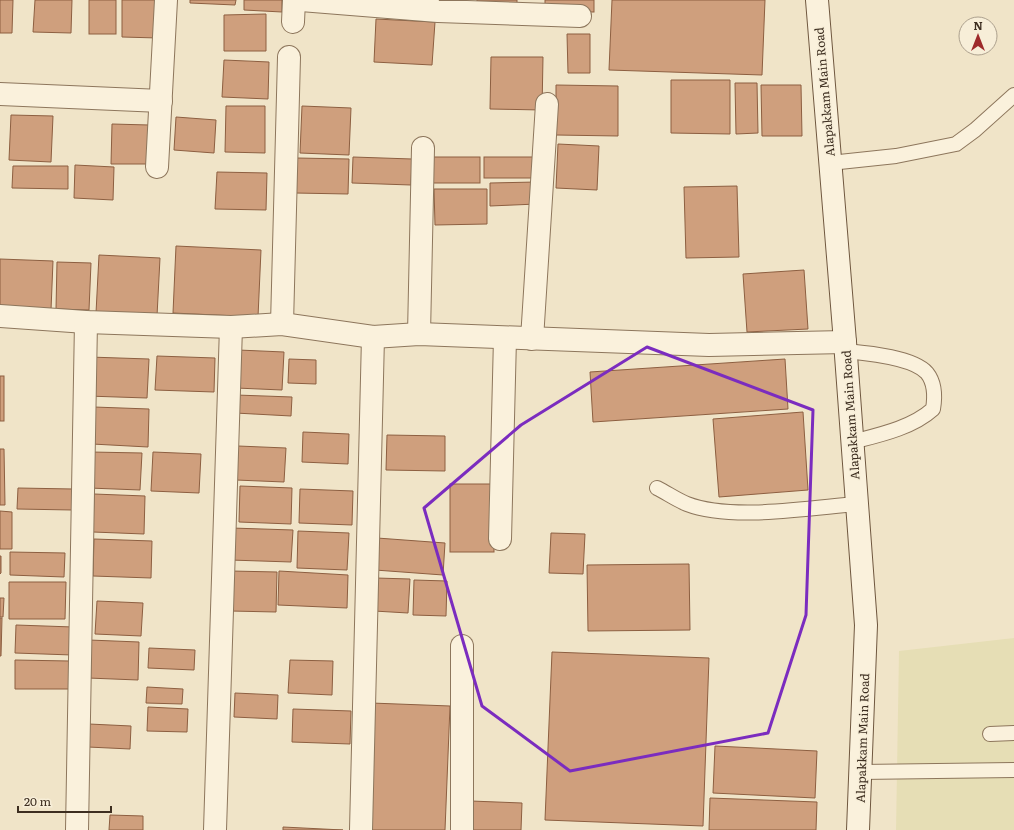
<svg xmlns="http://www.w3.org/2000/svg" width="1014" height="830" viewBox="0 0 1014 830" font-family="Literata,serif">
	<style>
		.farmland { fill: #e6deb5 }
		.building { fill: #cf9f7d; stroke: #8d5f41 }
		.lines { fill: none; stroke-linecap: round; stroke-linejoin: round }
		.lane-casing { stroke: #8d765c; stroke-width: 16 }
		.street-casing { stroke: #8d765c; stroke-width: 24 }
		.secondary-casing { stroke: #6f573f; stroke-width: 24 }
		.lane { stroke: #faf1dc; stroke-width: 14 }
		.street { stroke: #faf1dc; stroke-width: 22 }
		.secondary { stroke: #faf1dc; stroke-width: 22 }
		.marked { fill: none; stroke: #7b2cbf; stroke-width: 3; stroke-linejoin: round }
		.labels { text-anchor: middle; dominant-baseline: central; stroke-width: 3; stroke-linejoin: round; paint-order: stroke }
		.street-label { font-size: 12px; fill: #3d2e20; stroke: #f7eed8 }
	</style>
	<rect width="100%" height="100%" fill="#f0e4c8"/>
	<path class="farmland" d="M 1014,638 L 1014,830 L 896,830 L 899,651 Z"/>
	<g class="building">
		<path d="M 0,0 L 13,0 L 12,33 L 0,33 Z"/>
		<path d="M 35,0 L 72,0 L 71,33 L 33,32 Z"/>
		<rect x="89" y="0" width="27" height="34"/>
		<path d="M 122,0 L 159,0 L 158,38 L 122,37 Z"/>
		<path d="M 190,0 L 236,0 L 235,5 L 190,3 Z"/>
		<path d="M 244,0 L 282,0 L 282,12 L 244,10 Z"/>
		<path d="M 477,0 L 517,0 L 517,5 L 477,4 Z"/>
		<rect x="545" y="0" width="49" height="12"/>
		<path d="M 612,0 L 765,0 L 762,75 L 609,70 Z"/>
		<path d="M 266,14 L 266,51 L 224,51 L 224,15 Z"/>
		<path d="M 376,19 L 435,22 L 432,65 L 374,62 Z"/>
		<path d="M 567,34 L 590,34 L 590,73 L 568,73 Z"/>
		<path d="M 491,57 L 543,57 L 542,110 L 490,109 Z"/>
		<path d="M 224,60 L 269,62 L 268,99 L 222,97 Z"/>
		<path d="M 671,80 L 730,80 L 730,134 L 671,133 Z"/>
		<path d="M 735,83 L 757,83 L 758,133 L 736,134 Z"/>
		<path d="M 556,85 L 618,86 L 618,136 L 556,135 Z"/>
		<path d="M 761,85 L 801,85 L 802,136 L 762,136 Z"/>
		<path d="M 226,106 L 265,106 L 265,153 L 225,152 Z"/>
		<path d="M 302,106 L 351,108 L 349,155 L 300,153 Z"/>
		<path d="M 11,115 L 53,116 L 51,162 L 9,160 Z"/>
		<path d="M 176,117 L 216,120 L 214,153 L 174,150 Z"/>
		<path d="M 112,124 L 149,125 L 148,164 L 111,164 Z"/>
		<path d="M 558,144 L 599,146 L 597,190 L 556,188 Z"/>
		<path d="M 353,157 L 412,159 L 411,185 L 352,183 Z"/>
		<rect x="431" y="157" width="49" height="26"/>
		<rect x="484" y="157" width="54" height="21"/>
		<path d="M 297,158 L 349,159 L 348,194 L 295,193 Z"/>
		<path d="M 75,165 L 114,167 L 113,200 L 74,198 Z"/>
		<path d="M 13,166 L 68,166 L 68,189 L 12,188 Z"/>
		<path d="M 217,172 L 267,173 L 266,210 L 215,209 Z"/>
		<path d="M 536,182 L 537,204 L 490,206 L 490,183 Z"/>
		<path d="M 737,186 L 739,257 L 686,258 L 684,187 Z"/>
		<path d="M 434,189 L 487,189 L 487,224 L 435,225 Z"/>
		<path d="M 176,246 L 261,250 L 258,317 L 173,313 Z"/>
		<path d="M 99,255 L 160,258 L 157,316 L 96,313 Z"/>
		<path d="M 0,259 L 53,261 L 51,310 L 0,308 Z"/>
		<path d="M 57,262 L 91,263 L 89,310 L 56,309 Z"/>
		<path d="M 804,270 L 808,329 L 747,332 L 743,274 Z"/>
		<path d="M 238,350 L 284,352 L 282,390 L 236,388 Z"/>
		<path d="M 157,356 L 215,358 L 214,392 L 155,390 Z"/>
		<path d="M 89,357 L 149,359 L 147,398 L 87,396 Z"/>
		<path d="M 289,359 L 316,360 L 316,384 L 288,383 Z"/>
		<path d="M 785,359 L 788,409 L 593,422 L 590,372 Z"/>
		<rect x="0" y="376" width="4" height="45"/>
		<path d="M 236,395 L 292,397 L 291,416 L 235,413 Z"/>
		<path d="M 94,407 L 149,409 L 148,447 L 92,444 Z"/>
		<path d="M 803,412 L 808,490 L 719,497 L 713,419 Z"/>
		<path d="M 303,432 L 349,434 L 348,464 L 302,462 Z"/>
		<path d="M 387,435 L 445,436 L 445,471 L 386,470 Z"/>
		<path d="M 238,446 L 286,448 L 284,482 L 236,480 Z"/>
		<path d="M 0,449 L 4,449 L 5,505 L 0,505 Z"/>
		<path d="M 91,452 L 142,453 L 140,490 L 89,488 Z"/>
		<path d="M 153,452 L 201,454 L 199,493 L 151,491 Z"/>
		<rect x="450" y="484" width="44" height="68"/>
		<path d="M 240,486 L 292,488 L 291,524 L 239,522 Z"/>
		<path d="M 18,488 L 73,489 L 72,510 L 17,509 Z"/>
		<path d="M 300,489 L 353,491 L 352,525 L 299,523 Z"/>
		<path d="M 94,494 L 145,496 L 144,534 L 93,532 Z"/>
		<path d="M 0,511 L 12,512 L 12,549 L 0,549 Z"/>
		<path d="M 231,528 L 293,530 L 291,562 L 230,560 Z"/>
		<path d="M 298,531 L 349,533 L 347,570 L 297,568 Z"/>
		<path d="M 551,533 L 585,534 L 583,574 L 549,573 Z"/>
		<path d="M 377,538 L 445,543 L 443,575 L 375,570 Z"/>
		<path d="M 94,539 L 152,541 L 151,578 L 93,576 Z"/>
		<path d="M 10,552 L 65,553 L 64,577 L 10,575 Z"/>
		<path d="M 0,556 L 1,556 L 1,573 L 0,574 Z"/>
		<path d="M 689,564 L 690,630 L 588,631 L 587,565 Z"/>
		<path d="M 231,571 L 277,572 L 276,612 L 230,611 Z"/>
		<path d="M 279,571 L 348,575 L 347,608 L 278,605 Z"/>
		<path d="M 376,578 L 410,579 L 408,613 L 374,611 Z"/>
		<path d="M 414,580 L 447,581 L 446,616 L 413,615 Z"/>
		<path d="M 9,582 L 66,582 L 65,619 L 9,619 Z"/>
		<path d="M 0,598 L 4,598 L 3,617 L 0,617 Z"/>
		<path d="M 97,601 L 143,603 L 141,636 L 95,634 Z"/>
		<path d="M 0,618 L 2,618 L 1,656 L 0,656 Z"/>
		<path d="M 16,625 L 73,627 L 72,655 L 15,653 Z"/>
		<path d="M 89,640 L 139,642 L 138,680 L 88,678 Z"/>
		<path d="M 149,648 L 195,650 L 194,670 L 148,668 Z"/>
		<path d="M 552,652 L 709,658 L 703,826 L 545,820 Z"/>
		<path d="M 15,660 L 69,661 L 69,689 L 15,689 Z"/>
		<path d="M 290,660 L 333,661 L 332,695 L 288,693 Z"/>
		<path d="M 147,687 L 183,689 L 182,704 L 146,703 Z"/>
		<path d="M 235,693 L 278,695 L 277,719 L 234,717 Z"/>
		<path d="M 371,703 L 450,706 L 445,830 L 366,830 Z"/>
		<path d="M 148,707 L 188,709 L 187,732 L 147,731 Z"/>
		<path d="M 293,709 L 351,711 L 350,744 L 292,742 Z"/>
		<path d="M 89,724 L 131,726 L 130,749 L 88,747 Z"/>
		<path d="M 715,746 L 817,751 L 815,798 L 713,793 Z"/>
		<path d="M 710,798 L 817,802 L 816,830 L 709,830 Z"/>
		<path d="M 471,801 L 522,803 L 521,830 L 470,830 Z"/>
		<path d="M 110,815 L 143,816 L 143,830 L 109,830 Z"/>
		<path d="M 283,827 L 343,830 L 283,830 Z"/>
	</g>
	<g class="lines">
		<defs>
			<g id="lane">
				<path d="M 830,163 L 896,156 L 956,144 L 975,130 L 1014,95"/>
				<path d="M 846,351 C 866,353 913,357 927,373 C 935,383 935,397 933,409 C 912,428 879,435 852,442"/>
				<path d="M 657,488 C 667,493 677,500 687,504 C 731,521 809,508 857,504"/>
				<path d="M 990,734 L 1014,733"/>
				<path d="M 860,772 L 1014,770"/>
			</g>
			<g id="street">
				<path d="M 301,0 L 438,11 L 580,16"/>
				<path d="M 293,22 L 294,0"/>
				<path d="M 0,94 L 161,101"/>
				<path d="M 157,167 L 166,0"/>
				<path d="M 0,316 L 86,322 L 231,327 L 282,324 L 373,337 L 419,334 L 709,345 L 845,342"/>
				<path d="M 282,324 L 289,57"/>
				<path d="M 419,334 L 423,148"/>
				<path d="M 532,339 L 547,104"/>
				<path d="M 500,539 L 505,338"/>
				<path d="M 462,646 L 462,830"/>
				<path d="M 77,830 L 86,322"/>
				<path d="M 215,830 L 231,327"/>
				<path d="M 361,830 L 373,337"/>
			</g>
			<path id="secondary" d="M 817,0 L 845,342 L 866,625 L 858,830"/>
		</defs>
		<use href="#lane" class="lane-casing"/>
		<use href="#street" class="street-casing"/>
		<use href="#secondary" class="secondary-casing"/>
		<use href="#lane" class="lane"/>
		<use href="#street" class="street"/>
		<use href="#secondary" class="secondary"/>
	</g>
	<path class="marked" d="M 647,347 L 813,410 L 806,615 L 768,733 L 570,771 L 482,706 L 424,508 L 521,425 Z"/>
	<g class="labels">
		<g class="street-label">
			<text transform="translate(824 92) rotate(-95)">Alapakkam Main Road</text>
			<text transform="translate(850 415) rotate(-94)">Alapakkam Main Road</text>
			<text transform="translate(862 738) rotate(-88)">Alapakkam Main Road</text>
		</g>
	</g>
	<g transform="translate(978 36)"><circle r="19" fill="#f7eed8" stroke="#ada18e"/>
	<path d="M0-3L7 15L0 10L-7 15Z" fill="#9e2a2b"/>
	<text y="-6" font-size="11" font-weight="bold" text-anchor="middle" fill="#3d2e20">N</text>
	</g>
	<path d="M18 806v6h93v-6" fill="none" stroke="#3d2e20" stroke-width="2"/>
	<text x="24" y="806" font-size="12" fill="#3d2e20" stroke="#f7eed8" stroke-width="3" paint-order="stroke">20 m</text>
</svg>
